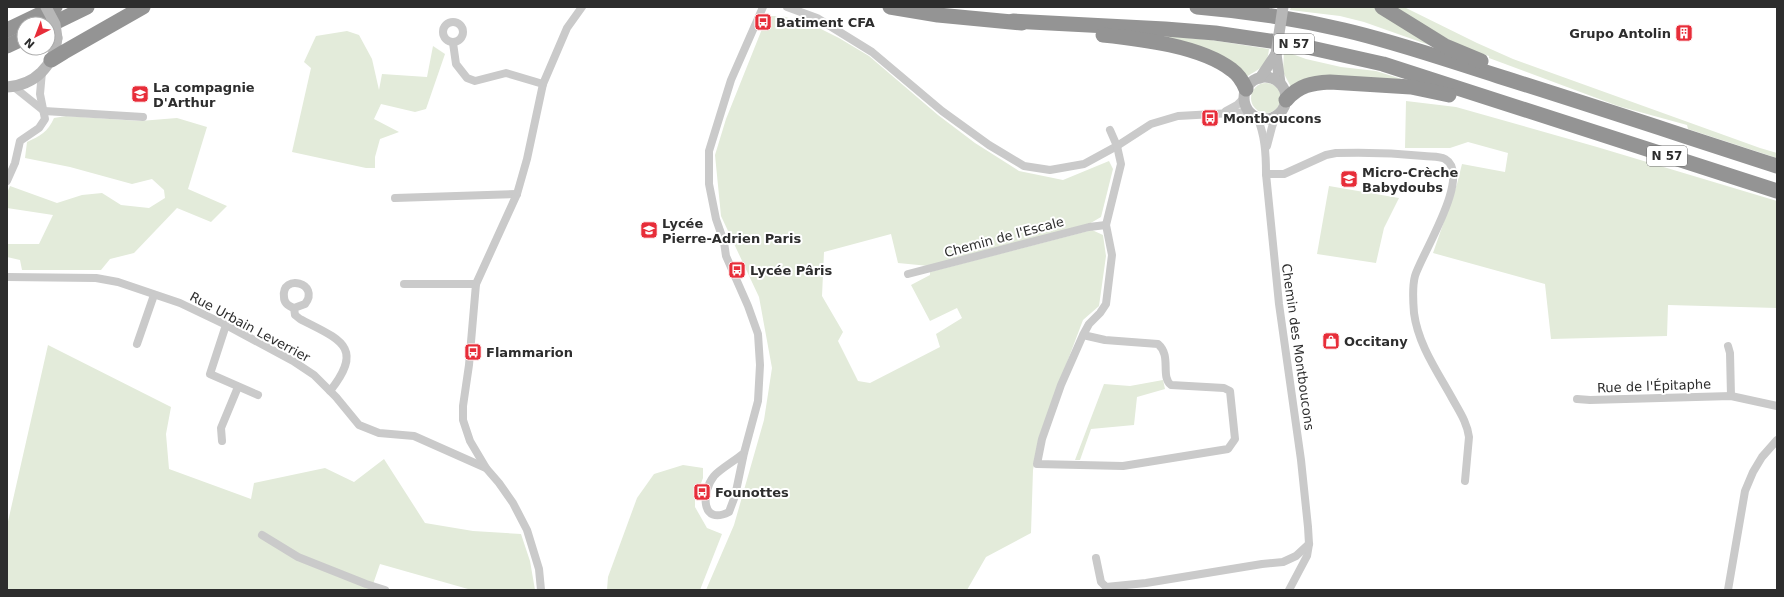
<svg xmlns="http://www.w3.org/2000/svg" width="1784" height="597" viewBox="0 0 1784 597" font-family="'DejaVu Sans',sans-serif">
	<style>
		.green { fill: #e3ebda }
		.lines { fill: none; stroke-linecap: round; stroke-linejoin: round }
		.street { stroke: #cacaca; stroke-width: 8 }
		.secondary { stroke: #b7b7b7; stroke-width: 11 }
		.highway { stroke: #949494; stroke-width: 15 }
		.secondary-bridge { stroke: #b7b7b7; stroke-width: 11 }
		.labels { text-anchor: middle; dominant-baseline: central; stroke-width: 4; stroke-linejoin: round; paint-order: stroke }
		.shield { fill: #fff; stroke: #6c6c6c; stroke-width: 1 }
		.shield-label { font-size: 12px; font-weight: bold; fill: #2d2d2d }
		.poi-label { font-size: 13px; font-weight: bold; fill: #2d2d2d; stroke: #fff; text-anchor: start }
		.street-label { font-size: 13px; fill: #2d2d2d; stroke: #fff }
	</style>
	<rect width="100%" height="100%" fill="#fff"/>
	<g class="green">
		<path d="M 1291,7 L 1375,7 L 1429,45 L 1364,22 L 1340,16 L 1290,10 Z"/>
		<path d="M 1392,7 L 1404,7 L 1477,43 L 1513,59 L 1760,148 L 1777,153 L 1777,158 L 1688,129 L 1687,125 L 1618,106 L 1489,58 L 1489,56 L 1462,47 Z"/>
		<path d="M 771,16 L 782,16 L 813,25 L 839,38 L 869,56 L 938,115 L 975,143 L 1019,171 L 1063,180 L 1109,161 L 1113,169 L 1101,217 L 1089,224 L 929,266 L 898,263 L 891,234 L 824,252 L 822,296 L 843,332 L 838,341 L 858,381 L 870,383 L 940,347 L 936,334 L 962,318 L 957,308 L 930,321 L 911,285 L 930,275 L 930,272 L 1092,230 L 1103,235 L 1106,256 L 1099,306 L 1083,320 L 1040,434 L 1033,470 L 1031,533 L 986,557 L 967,590 L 706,590 L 734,525 L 764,420 L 772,368 L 759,297 L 721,216 L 715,155 L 726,119 L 766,19 Z"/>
		<path d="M 347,31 L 359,35 L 372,59 L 379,90 L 382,74 L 427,77 L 433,46 L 445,54 L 426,109 L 415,112 L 381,104 L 374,119 L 399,132 L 380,139 L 375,157 L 375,168 L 366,168 L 292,152 L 311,68 L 304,62 L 316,36 Z"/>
		<path d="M 1165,36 L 1211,40 L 1269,49 C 1267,69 1258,68 1244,79 Z"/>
		<path d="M 1284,51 L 1306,59 L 1341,67 L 1376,71 L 1408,81 L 1291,87 L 1283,72 Z"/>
		<circle cx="1266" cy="98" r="15"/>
		<path d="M 1406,101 L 1456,107 L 1597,147 L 1777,201 L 1777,308 L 1668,305 L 1667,336 L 1551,339 L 1545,284 L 1433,253 L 1457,184 L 1462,164 L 1505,172 L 1508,153 L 1468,142 L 1450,148 L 1405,148 Z"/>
		<path d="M 66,116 L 140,121 L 177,118 L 207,127 L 188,189 L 227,206 L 211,222 L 177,208 L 134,253 L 110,259 L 101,270 L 22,270 L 20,260 L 7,257 L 7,244 L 39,244 L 53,215 L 7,208 L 7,193 L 10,186 L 57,203 L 82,195 L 102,193 L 121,205 L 149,208 L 165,198 L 164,190 L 152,179 L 132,184 L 70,167 L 25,158 L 27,142 C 40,136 48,132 54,118 Z"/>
		<path d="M 1329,186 L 1399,198 L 1384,228 L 1376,263 L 1317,254 Z"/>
		<path d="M 48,345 L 171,407 L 166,434 L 169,469 L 251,499 L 254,483 L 325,468 L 354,482 L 384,459 L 425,523 L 473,531 L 521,534 L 530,561 L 535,590 L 468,589 L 380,564 L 371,590 L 7,590 L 7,526 Z"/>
		<path d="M 1163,380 L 1165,389 L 1137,397 L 1134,425 L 1091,429 L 1080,460 L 1075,460 L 1104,384 L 1130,386 Z"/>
		<path d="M 683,465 L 703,468 L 703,478 L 695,499 L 695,507 L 707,528 L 722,534 L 700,590 L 607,590 L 608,577 L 637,498 L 654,474 Z"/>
	</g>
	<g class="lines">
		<g class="street">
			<path d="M 787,7 L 817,18 L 872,52 L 942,111 L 989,145 L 1024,166 L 1050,170 L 1084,164 L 1117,146 L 1151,124 L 1178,116 L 1250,112"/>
			<circle cx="453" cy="32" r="10"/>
			<path d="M 453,43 L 456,64 L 467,78 L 475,81 L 506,73 L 543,84"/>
			<path d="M 14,87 L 44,111"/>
			<path d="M 44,111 L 143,117"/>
			<path d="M 1226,111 L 1237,105 L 1245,97"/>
			<path d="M 1257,117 C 1265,135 1266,154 1266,174 L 1279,304 L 1301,460 L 1308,527 L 1309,544 L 1307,556 L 1289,590"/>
			<path d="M 1267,146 L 1272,127 L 1276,116"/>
			<path d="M 1266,174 L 1284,174 L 1326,155 L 1336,153 C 1366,152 1395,153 1424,156 C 1431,157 1439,156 1445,159 C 1473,175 1421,255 1415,276 C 1412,287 1413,301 1414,313 C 1418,344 1437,371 1452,398 C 1459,411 1467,422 1469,437 L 1465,481"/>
			<path d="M 7,181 L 15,163 L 20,141 L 39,128 L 45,119 L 40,94 L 42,72"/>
			<path d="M 395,198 L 517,194"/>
			<path d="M 908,274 L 1089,227 L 1106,225"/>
			<path d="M 7,277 L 96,278 L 118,282 L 180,303 L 226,325 L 293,361 L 314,375 L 336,397 L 359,425 L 379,433 L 414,436 L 486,468 L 499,483 L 513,503 L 527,530 L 539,569 L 541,590"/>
			<path d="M 404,284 L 476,284"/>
			<path d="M 294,308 L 305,304 C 321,283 281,273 284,297 C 284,302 288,306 294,308 L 295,315 L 300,319 C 338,339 366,346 330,391"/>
			<path d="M 226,325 L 210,374 L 258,395"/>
			<path d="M 1083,335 L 1105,340 L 1158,344 C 1172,356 1160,376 1171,385 L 1224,388 L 1230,391 L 1235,439 L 1228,449 L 1123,466 L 1037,464 L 1042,439 L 1061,385 L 1083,335 L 1089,324 L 1100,313 L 1106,304 L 1112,255 L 1106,225 L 1121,164 L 1117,146 L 1110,130"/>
			<path d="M 137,344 L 154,295"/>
			<path d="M 1728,346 L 1730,353 L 1731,396"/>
			<path d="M 1577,399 L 1590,400 L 1731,396 L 1777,406"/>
			<path d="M 222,441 L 221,428 L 238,387"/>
			<path d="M 744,453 C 736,460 720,469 714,476 C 701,492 701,526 729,512 L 735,496 L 744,453 L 758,401 L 760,365 L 758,334 L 748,306 L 726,256 L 724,242 L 716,219 L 709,184 L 709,151 L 731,80 L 763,7"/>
			<path d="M 486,468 L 470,441 L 463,420 L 463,406 L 469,365 L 476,284 L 517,194 L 527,159 L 543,84 L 567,28 L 582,7"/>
			<path d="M 262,535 L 298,557 L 366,584 L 385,590"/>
			<path d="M 1096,558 L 1101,582 L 1106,587 L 1146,583 L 1262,564 L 1283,562 L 1296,556 L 1309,544"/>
			<path d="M 1728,590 L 1745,491 L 1753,472 L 1762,457 L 1777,440"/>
		</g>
		<g class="secondary">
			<path d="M 1276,54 L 1280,83"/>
			<circle cx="1265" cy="98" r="21"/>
			<path d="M 1260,78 L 1276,54"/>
			<path d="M 7,87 C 35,85 54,66 57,38"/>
		</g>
		<g class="highway">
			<path d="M 890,7 L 938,15 L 1022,23"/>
			<path d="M 1197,7 C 1246,11 1296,19 1344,30 C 1396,42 1447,60 1498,76 C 1591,105 1684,136 1777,166"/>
			<path d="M 1382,7 L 1445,46 L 1481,61"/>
			<path d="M 1013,21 L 1165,29 L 1215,33 L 1298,45 L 1383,64 L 1777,191"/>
			<path d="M 48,26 L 87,7"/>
			<path d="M 7,30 L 55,7"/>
			<path d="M 1103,35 C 1141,39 1201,46 1232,70 C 1239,75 1243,82 1246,89"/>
			<path d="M 7,46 L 24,38"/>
			<path d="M 51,60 L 64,52 L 143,7"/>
			<path d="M 1286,100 C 1299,85 1312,83 1330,82 L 1411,87 L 1449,95"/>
		</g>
		<g class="secondary-bridge">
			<path d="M 46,7 L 55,24 L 57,38"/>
			<path d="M 1276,54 L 1283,7"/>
		</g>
	</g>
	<defs>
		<symbol id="bus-square" viewBox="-11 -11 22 22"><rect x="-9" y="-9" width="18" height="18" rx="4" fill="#e72d39" stroke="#fff"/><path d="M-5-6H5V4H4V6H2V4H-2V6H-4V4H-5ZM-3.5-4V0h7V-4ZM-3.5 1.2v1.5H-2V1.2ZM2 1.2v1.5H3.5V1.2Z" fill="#fff"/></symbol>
		<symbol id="building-square" viewBox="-11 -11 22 22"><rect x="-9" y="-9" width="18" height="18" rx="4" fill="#e72d39" stroke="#fff"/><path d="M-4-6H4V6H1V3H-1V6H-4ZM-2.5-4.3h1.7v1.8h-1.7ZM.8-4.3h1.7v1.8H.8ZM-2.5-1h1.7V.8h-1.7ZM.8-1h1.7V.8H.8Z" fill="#fff"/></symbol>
		<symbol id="school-square" viewBox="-11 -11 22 22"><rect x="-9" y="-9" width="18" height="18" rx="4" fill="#e72d39" stroke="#fff"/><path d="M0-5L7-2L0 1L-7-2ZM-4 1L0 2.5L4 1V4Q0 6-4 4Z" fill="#fff"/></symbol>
		<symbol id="shop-square" viewBox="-11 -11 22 22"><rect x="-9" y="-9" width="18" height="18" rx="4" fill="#e72d39" stroke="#fff"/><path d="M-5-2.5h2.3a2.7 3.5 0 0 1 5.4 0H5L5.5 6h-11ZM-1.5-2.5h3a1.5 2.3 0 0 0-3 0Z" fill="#fff"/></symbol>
	</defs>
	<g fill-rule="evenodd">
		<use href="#bus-square" x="753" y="12" width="20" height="20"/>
		<use href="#building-square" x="1674" y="23" width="20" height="20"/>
		<use href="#school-square" x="130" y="84" width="20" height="20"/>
		<use href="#bus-square" x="1200" y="108" width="20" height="20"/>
		<use href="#school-square" x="1339" y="169" width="20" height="20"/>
		<use href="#school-square" x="639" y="220" width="20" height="20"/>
		<use href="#bus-square" x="727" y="260" width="20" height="20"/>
		<use href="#shop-square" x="1321" y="331" width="20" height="20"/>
		<use href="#bus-square" x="463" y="342" width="20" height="20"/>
		<use href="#bus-square" x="692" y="482" width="20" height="20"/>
	</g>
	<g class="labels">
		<g class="shield">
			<rect x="1274" y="34" width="40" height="20" rx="3"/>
			<rect x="1647" y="146" width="40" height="20" rx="3"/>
		</g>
		<g class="shield-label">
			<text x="1294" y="44">N 57</text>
			<text x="1667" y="156">N 57</text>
		</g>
		<g class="poi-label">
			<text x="776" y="22">Batiment CFA</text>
			<text x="1671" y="33" text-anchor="end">Grupo Antolin</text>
			<text x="153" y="87">La compagnie<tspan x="153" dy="15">D'Arthur</tspan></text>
			<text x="1223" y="118">Montboucons</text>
			<text x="1362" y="172">Micro-Crèche<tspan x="1362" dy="15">Babydoubs</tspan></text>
			<text x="662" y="223">Lycée<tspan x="662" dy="15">Pierre-Adrien Paris</tspan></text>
			<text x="750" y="270">Lycée Pâris</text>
			<text x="1344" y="341">Occitany</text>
			<text x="486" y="352">Flammarion</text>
			<text x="715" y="492">Founottes</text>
		</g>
		<g class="street-label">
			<text transform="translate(1004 237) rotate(-15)">Chemin de l'Escale</text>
			<text transform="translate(250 327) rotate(28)">Rue Urbain Leverrier</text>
			<text transform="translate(1298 347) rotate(82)">Chemin des Montboucons</text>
			<text transform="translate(1654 386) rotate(-2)">Rue de l'Épitaphe</text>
		</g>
	</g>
	<rect width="1784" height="597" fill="none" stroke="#2d2d2d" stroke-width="16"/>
	<g transform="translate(36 36) rotate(222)"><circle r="19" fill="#ffffff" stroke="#ababab"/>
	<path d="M0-3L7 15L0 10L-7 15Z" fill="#e72d39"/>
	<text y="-6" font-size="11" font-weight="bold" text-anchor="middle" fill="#2d2d2d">N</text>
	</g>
</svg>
